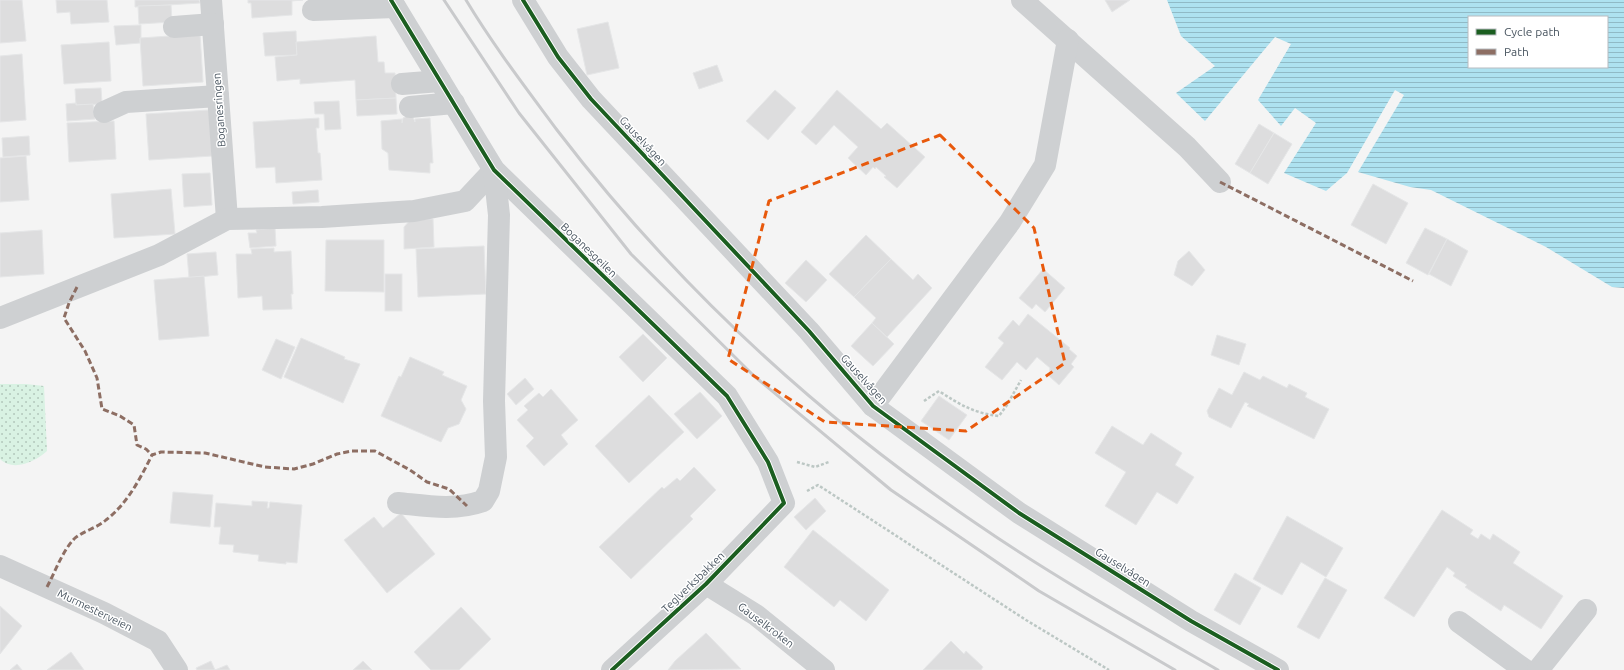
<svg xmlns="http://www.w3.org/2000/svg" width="1624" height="670" viewBox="0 0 1624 670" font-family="Ubuntu,sans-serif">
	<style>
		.grass { fill: url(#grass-dots) }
		.water { fill: url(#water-rules); fill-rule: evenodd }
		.building { fill: #ddddde; stroke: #e5e6e7 }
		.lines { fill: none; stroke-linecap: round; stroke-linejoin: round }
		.path { stroke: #bcc7c4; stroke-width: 2.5; stroke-dasharray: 3 2; stroke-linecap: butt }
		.minor { stroke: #ced0d2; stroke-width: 22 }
		.rail { stroke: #c9cacc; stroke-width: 3 }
		.quiet { stroke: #8d6e63; stroke-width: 3; stroke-dasharray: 6 3; stroke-linecap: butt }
		.cycleway-casing { stroke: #fff; stroke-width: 6 }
		.cycleway { stroke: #1b5e20; stroke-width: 4 }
		.marked { fill: none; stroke: #e8590c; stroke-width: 3; stroke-dasharray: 8 5; stroke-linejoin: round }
		.labels { text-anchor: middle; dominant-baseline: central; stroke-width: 3; stroke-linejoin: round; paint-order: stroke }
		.street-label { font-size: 11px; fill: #4a5661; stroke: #fff }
	</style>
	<defs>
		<pattern id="grass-dots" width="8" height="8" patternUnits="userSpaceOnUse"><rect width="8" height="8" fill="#d9f2e3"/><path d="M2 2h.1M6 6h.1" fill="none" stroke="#b2c7bb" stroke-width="1.8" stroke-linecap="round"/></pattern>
		<pattern id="water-rules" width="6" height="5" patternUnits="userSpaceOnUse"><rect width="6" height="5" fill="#aee2f0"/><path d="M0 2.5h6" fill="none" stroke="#90bac6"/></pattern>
	</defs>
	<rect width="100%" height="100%" fill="#f4f4f4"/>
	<path class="grass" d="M 0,384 L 26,384 L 44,386 L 47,451 C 35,462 13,472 0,459 Z"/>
	<path class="water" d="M 1167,0 L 1624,0 L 1624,288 L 1612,287 L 1546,247 L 1431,190 L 1410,187 L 1358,172 L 1404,95 L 1395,90 L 1347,173 L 1326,191 L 1284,173 L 1316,123 L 1295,108 L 1281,126 L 1258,100 L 1291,44 L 1275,37 L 1205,121 L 1176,93 L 1215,66 L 1181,36 ZM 1469,17 L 1607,17 L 1607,67 L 1469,67 Z"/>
	<g class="building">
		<path d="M 0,0 L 22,0 L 26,41 L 0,43 Z"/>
		<path d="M 56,0 L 107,0 L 109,22 L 71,24 L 70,12 L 57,13 Z"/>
		<path d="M 135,0 L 199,0 L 200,3 L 135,7 Z"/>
		<path d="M 248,0 L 303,0 L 292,1 L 292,15 L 252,18 L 251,3 L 248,3 Z"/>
		<path d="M 1105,0 L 1130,0 L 1112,12 Z"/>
		<path d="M 171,5 L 172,22 L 139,24 L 138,6 Z"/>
		<path d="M 608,22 L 619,68 L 587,75 L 577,29 Z"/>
		<path d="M 141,25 L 141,38 L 140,38 L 140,43 L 116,45 L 114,26 Z"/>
		<path d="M 296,31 L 297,55 L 265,56 L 263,33 Z"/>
		<path d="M 200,34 L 203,82 L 143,86 L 140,38 Z"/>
		<path d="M 376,36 L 378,62 L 384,62 L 385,73 L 395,73 L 396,98 L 356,100 L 355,80 L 300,84 L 300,79 L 277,81 L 275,57 L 297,55 L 296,42 Z"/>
		<path d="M 109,42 L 111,81 L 64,84 L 61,45 Z"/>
		<path d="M 22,54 L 26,120 L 0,122 L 0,56 Z"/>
		<path d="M 717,65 L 723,81 L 699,89 L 693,73 Z"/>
		<path d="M 101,88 L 102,104 L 76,105 L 75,89 Z"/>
		<path d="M 775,90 L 796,108 L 768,140 L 746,121 Z"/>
		<path d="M 837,90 L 881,129 L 887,123 L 925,157 L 897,188 L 884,177 L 886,176 L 876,167 L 875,169 L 873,167 L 866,175 L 848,158 L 858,147 L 834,125 L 816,145 L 801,132 Z"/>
		<path d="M 396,98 L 397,114 L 357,116 L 356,100 Z"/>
		<path d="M 339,101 L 341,129 L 325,130 L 324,114 L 315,114 L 314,102 Z"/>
		<path d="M 76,103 L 76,105 L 93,104 L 95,119 L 67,121 L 66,104 Z"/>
		<path d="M 209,110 L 212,156 L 149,160 L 146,114 Z"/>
		<path d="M 407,116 L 413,117 L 415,122 L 415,119 L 430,118 L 433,163 L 430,163 L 430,173 L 389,170 L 388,153 L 382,149 L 381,121 L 402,119 L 402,123 L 403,118 Z"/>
		<path d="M 319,118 L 319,128 L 316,128 L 318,153 L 320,153 L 322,180 L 276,183 L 275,167 L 256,168 L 253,122 Z"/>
		<path d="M 114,121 L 116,159 L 69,162 L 67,123 Z"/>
		<path d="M 1259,124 L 1274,133 L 1250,173 L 1235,164 Z"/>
		<path d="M 1274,133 L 1292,144 L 1268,184 L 1250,173 Z"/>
		<path d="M 29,136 L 30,155 L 3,157 L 2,138 Z"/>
		<path d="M 26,156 L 29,200 L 0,202 L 0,158 Z"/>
		<path d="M 210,173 L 212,205 L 184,207 L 182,174 Z"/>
		<path d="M 1373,184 L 1408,203 L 1386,244 L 1351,225 Z"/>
		<path d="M 171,189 L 175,234 L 114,238 L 111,194 Z"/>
		<path d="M 318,190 L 319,202 L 293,204 L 292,192 Z"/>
		<path d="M 411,219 L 433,219 L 434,247 L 404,249 L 404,227 Z"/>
		<path d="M 275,228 L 276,246 L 250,248 L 248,233 L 257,233 L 256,230 Z"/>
		<path d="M 1425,228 L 1447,239 L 1428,275 L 1406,263 Z"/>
		<path d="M 42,230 L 44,274 L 0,277 L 0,233 Z"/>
		<path d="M 866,235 L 891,259 L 854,297 L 829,274 Z"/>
		<path d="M 1447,239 L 1468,251 L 1451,286 L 1429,274 Z"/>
		<path d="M 326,240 L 384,240 L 384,292 L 325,291 Z"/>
		<path d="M 484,246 L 486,294 L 418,297 L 416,249 Z"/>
		<path d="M 274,248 L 274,252 L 291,251 L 293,294 L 291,294 L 292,309 L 263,310 L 262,296 L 238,298 L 236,254 L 252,254 L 251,249 Z"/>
		<path d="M 1189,251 L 1205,270 L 1192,286 L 1174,275 L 1178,261 Z"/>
		<path d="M 216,252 L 218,275 L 189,278 L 187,254 Z"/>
		<path d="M 891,259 L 913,280 L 918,274 L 932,288 L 887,337 L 872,323 L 876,318 L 854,297 Z"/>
		<path d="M 806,260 L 827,280 L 806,302 L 785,283 Z"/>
		<path d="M 1043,269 L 1065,288 L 1045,312 L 1036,304 L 1032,309 L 1019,298 Z"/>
		<rect x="385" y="274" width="17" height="37"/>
		<path d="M 204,276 L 209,336 L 159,340 L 154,280 Z"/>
		<path d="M 1028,314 L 1070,348 L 1069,349 L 1077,356 L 1071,364 L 1074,367 L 1059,385 L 1049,376 L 1050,368 L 1037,357 L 1026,370 L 1017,362 L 1002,380 L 985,367 L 1004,343 L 998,338 L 1013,320 L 1019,326 Z"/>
		<path d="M 872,323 L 894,344 L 873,366 L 851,346 Z"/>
		<path d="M 643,334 L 667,358 L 643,382 L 619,357 Z"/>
		<path d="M 1217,335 L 1246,344 L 1239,365 L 1211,355 Z"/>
		<path d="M 301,338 L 345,357 L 344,359 L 360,364 L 343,403 L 284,377 Z"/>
		<path d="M 276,339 L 295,347 L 281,379 L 262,370 Z"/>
		<path d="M 410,357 L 444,372 L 442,375 L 467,386 L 461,400 L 466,409 L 459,424 L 448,428 L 441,442 L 381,416 L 399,376 L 401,377 Z"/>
		<path d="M 1244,372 L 1260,380 L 1263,376 L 1287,388 L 1289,384 L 1307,393 L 1305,397 L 1329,409 L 1314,439 L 1247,406 L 1249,404 L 1245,402 L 1231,428 L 1209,417 L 1207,411 L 1219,388 L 1232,395 Z"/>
		<path d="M 525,378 L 534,389 L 516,405 L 507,394 Z"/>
		<path d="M 551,389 L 578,420 L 561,435 L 568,444 L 544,466 L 526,446 L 534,438 L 517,420 L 528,410 L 524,406 L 539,393 L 543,397 Z"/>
		<path d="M 700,392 L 722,416 L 697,439 L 674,414 Z"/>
		<path d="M 649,395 L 684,432 L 629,483 L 595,446 Z"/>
		<path d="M 939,396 L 967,415 L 949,440 L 921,421 Z"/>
		<path d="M 1112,426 L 1143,445 L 1151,433 L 1182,453 L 1175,465 L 1194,477 L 1177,504 L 1157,492 L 1136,525 L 1105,506 L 1126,472 L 1095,453 Z"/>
		<path d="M 694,467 L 716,490 L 690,516 L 693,519 L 631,579 L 599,547 L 662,487 L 664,489 L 677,478 L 680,481 Z"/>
		<path d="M 173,492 L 213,495 L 210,527 L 170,523 Z"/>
		<path d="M 815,498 L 826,511 L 806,530 L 794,517 Z"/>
		<path d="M 252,501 L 268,502 L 267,508 L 269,508 L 270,502 L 302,505 L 297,563 L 286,562 L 286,564 L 258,561 L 259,555 L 233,552 L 234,545 L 219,544 L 221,527 L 214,527 L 216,503 L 252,506 Z"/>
		<path d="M 1442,510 L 1473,530 L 1470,534 L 1478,539 L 1481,534 L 1490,540 L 1493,534 L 1520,552 L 1513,563 L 1563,596 L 1541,629 L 1504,605 L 1501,611 L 1465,587 L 1467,585 L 1453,576 L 1455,573 L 1447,567 L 1414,617 L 1384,598 Z"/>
		<path d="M 401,513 L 435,554 L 387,593 L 344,540 L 374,517 L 383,528 Z"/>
		<path d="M 1287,516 L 1343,548 L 1326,577 L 1301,562 L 1282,595 L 1253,579 Z"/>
		<path d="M 813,530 L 889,590 L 866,621 L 840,600 L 834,607 L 784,567 Z"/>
		<path d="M 1235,573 L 1261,588 L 1240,625 L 1214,610 Z"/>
		<path d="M 1325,578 L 1347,590 L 1319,639 L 1297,627 Z"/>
		<path d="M 0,606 L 22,626 L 0,654 Z"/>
		<path d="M 461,607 L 491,639 L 459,670 L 431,670 L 414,652 Z"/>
		<path d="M 706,633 L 741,669 L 668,670 L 675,661 Z"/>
		<path d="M 951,641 L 964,654 L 966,651 L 983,667 L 981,670 L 923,670 Z"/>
		<path d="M 71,652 L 84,670 L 47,670 Z"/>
		<path d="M 211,661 L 215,670 L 227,665 L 230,670 L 197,670 L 196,668 Z"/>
		<path d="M 363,661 L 372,670 L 353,670 Z"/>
		<path d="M 17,664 L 22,670 L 10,670 Z"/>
	</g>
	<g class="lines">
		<g class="path">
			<path d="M 924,401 L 939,391 C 960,405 974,413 999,416 L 1007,405 L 1021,380"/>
			<path d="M 797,462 L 815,467 L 829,462"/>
			<path d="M 807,491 L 818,485 L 1026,620 L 1109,670"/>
		</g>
		<g class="minor">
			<path d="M 211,0 L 227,219"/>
			<path d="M 391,0 L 494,170 L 727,396 L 768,462 L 784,503 L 706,584 L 612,670"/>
			<path d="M 523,0 L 558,57 L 591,99 L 809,331 L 873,406 L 1019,513 L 1191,621 L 1278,670"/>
			<path d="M 1022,0 L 1187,147 L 1220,182"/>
			<path d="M 313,10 L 395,7"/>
			<path d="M 174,27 L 213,24"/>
			<path d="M 402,84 L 440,81"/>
			<path d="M 410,107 L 454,103"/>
			<path d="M 104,112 L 126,102 L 218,96"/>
			<path d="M 0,318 L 159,255 L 227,219 L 322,217 L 414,211 L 465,201 L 494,170"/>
			<path d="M 873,406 L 1010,222 L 1045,165 L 1068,40"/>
			<path d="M 398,503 C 428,506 454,511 483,501 L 489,491 L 496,457 L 494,401 L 499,215 L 494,170"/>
			<path d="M 0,566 L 104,613 L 158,641 L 177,670"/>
			<path d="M 706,584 L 756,615 L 824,670"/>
			<path d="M 1459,622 L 1525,670"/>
			<path d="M 1538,670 L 1586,610"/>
		</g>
		<g class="rail">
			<path d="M 444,0 L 519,113 L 631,254 L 754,376 L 891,490 L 1039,591 L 1175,670"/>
			<path d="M 466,0 C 493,45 526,88 557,130 C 674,283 818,416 977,524 C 1054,577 1136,623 1218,670"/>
		</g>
		<g class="quiet">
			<path d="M 1220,182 L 1413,281"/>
			<path d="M 77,287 L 69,303 L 64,318 L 85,351 L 97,378 L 102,409 L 120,416 L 134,425 L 137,445 L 146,449 L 152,455"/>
			<path d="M 47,587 C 55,572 62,552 74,539 C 83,531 97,528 106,520 C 127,504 140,479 152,455 L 161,452 L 205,453 L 265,467 L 294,469 L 313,464 L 337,454 L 352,451 L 375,451 L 410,470 L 427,482 L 449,489 L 467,506"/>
		</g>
		<defs>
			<g id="cycleway">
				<path d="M 391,0 L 494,170 L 727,396 L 768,462 L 784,503 L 706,584 L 612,670"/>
				<path d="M 523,0 L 558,57 L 591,99 L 809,331 L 873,406 L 1019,513 L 1191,621 L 1278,670"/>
			</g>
		</defs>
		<use href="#cycleway" class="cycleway-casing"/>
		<use href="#cycleway" class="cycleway"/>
	</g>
	<path class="marked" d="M 940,135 L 1034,228 L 1065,363 L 966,431 L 825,422 L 728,359 L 769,201 Z"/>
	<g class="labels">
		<g class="street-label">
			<text transform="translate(219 110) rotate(-94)">Boganesringen</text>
			<text transform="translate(643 141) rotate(47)">Gauselvågen</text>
			<text transform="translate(589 250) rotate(44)">Boganesgeilen</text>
			<text transform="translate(864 379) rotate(48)">Gauselvågen</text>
			<text transform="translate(1123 567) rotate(32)">Gauselvågen</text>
			<text transform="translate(693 582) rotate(-44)">Teglverksbakken</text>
			<text transform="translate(95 610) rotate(26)">Murmesterveien</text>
			<text transform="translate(766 625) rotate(37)">Gauselkroken</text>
		</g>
	</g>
	<rect x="1468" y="16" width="140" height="52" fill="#ffffff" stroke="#b7bbc0"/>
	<rect x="1476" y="29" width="20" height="6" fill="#1b5e20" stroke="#b7bbc0"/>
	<text x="1504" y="36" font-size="12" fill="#4a5661">Cycle path</text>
	<rect x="1476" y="49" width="20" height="6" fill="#8d6e63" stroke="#b7bbc0"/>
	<text x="1504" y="56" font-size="12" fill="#4a5661">Path</text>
</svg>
